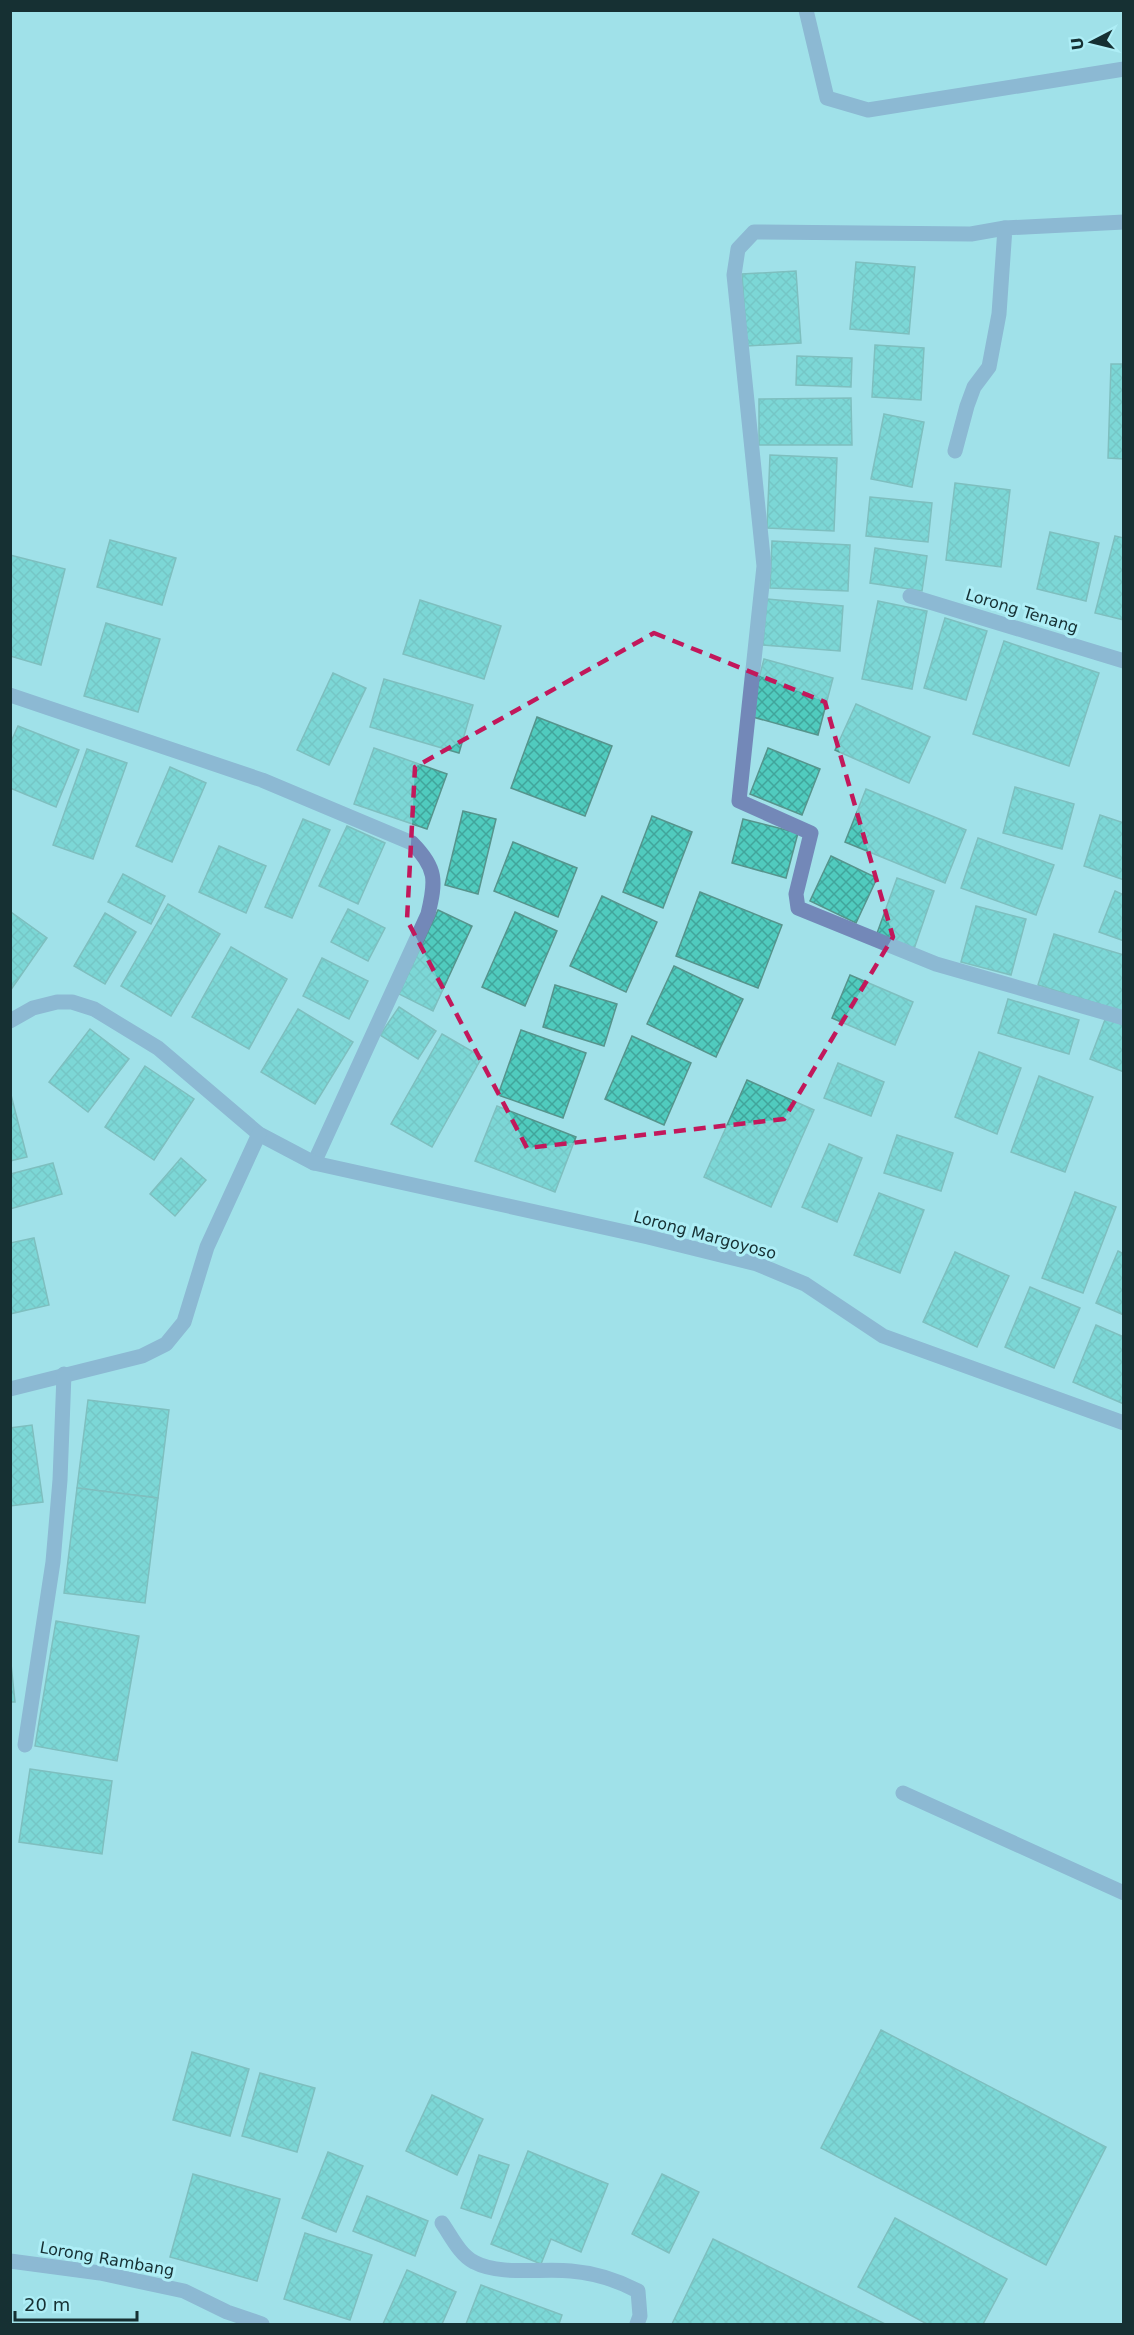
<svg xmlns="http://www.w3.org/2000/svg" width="1134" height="2335" viewBox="0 0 1134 2335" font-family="'DejaVu Sans',sans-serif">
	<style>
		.building { fill: url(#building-cross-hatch); stroke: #56948c; stroke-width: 1.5 }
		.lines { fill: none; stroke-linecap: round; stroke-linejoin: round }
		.minor { stroke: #7388b8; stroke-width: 15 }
		.marked { fill: none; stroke: #c2185b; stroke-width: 4.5; stroke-dasharray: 12 8; stroke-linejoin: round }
		.labels { text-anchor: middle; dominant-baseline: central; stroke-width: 6; stroke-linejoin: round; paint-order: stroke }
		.street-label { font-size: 16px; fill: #163033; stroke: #aeeef6 }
	</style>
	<defs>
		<pattern id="building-cross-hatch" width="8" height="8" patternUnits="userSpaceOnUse" patternTransform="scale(1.5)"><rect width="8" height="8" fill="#50cbbe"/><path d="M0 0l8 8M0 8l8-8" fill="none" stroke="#41a59b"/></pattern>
	</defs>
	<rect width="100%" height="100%" fill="#a1e1e9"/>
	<g class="building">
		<path d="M 856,262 L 915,267 L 909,334 L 850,329 Z"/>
		<path d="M 796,271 L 801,343 L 747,346 L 742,274 Z"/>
		<path d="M 875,345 L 924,348 L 921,400 L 872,397 Z"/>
		<path d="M 797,356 L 852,358 L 851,387 L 796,385 Z"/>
		<path d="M 1111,364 L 1124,364 L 1124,459 L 1108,458 Z"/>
		<path d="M 851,398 L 852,445 L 759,445 L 759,399 Z"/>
		<path d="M 884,414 L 924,422 L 912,487 L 871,479 Z"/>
		<path d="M 770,455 L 837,458 L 834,531 L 767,528 Z"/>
		<path d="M 955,483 L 1010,490 L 1001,567 L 946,560 Z"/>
		<path d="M 870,497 L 932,503 L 928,542 L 866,536 Z"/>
		<path d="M 1050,532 L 1099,543 L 1086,601 L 1037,589 Z"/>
		<path d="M 1115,536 L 1124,538 L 1124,620 L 1095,613 Z"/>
		<path d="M 110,540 L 176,558 L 162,605 L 97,587 Z"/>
		<path d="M 772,541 L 850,545 L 848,591 L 770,588 Z"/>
		<path d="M 875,548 L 927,556 L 922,591 L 870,583 Z"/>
		<path d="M 10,555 L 65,569 L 41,665 L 10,656 Z"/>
		<path d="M 767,599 L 843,606 L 840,651 L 763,645 Z"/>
		<path d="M 420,600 L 501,626 L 484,679 L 403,654 Z"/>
		<path d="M 878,601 L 927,611 L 912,689 L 862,679 Z"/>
		<path d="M 945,618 L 987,631 L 966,700 L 924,688 Z"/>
		<path d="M 106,623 L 160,639 L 138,712 L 84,696 Z"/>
		<path d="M 1004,641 L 1099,673 L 1069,766 L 973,734 Z"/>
		<path d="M 764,659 L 833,678 L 818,735 L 749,716 Z"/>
		<path d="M 333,673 L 366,688 L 329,765 L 297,750 Z"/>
		<path d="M 384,679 L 473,705 L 459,753 L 370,727 Z"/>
		<path d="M 856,704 L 930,737 L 909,783 L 835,750 Z"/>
		<path d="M 537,717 L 612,746 L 585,816 L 511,788 Z"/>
		<path d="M 18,726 L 79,750 L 56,807 L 10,788 L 10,744 Z"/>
		<path d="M 374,748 L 447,774 L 427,829 L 354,804 Z"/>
		<path d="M 768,748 L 820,769 L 802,815 L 750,794 Z"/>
		<path d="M 87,749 L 127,763 L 93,859 L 53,845 Z"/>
		<path d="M 170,767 L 206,783 L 172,862 L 136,846 Z"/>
		<path d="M 1015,787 L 1074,804 L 1062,849 L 1003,833 Z"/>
		<path d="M 866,789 L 966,830 L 945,883 L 845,842 Z"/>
		<path d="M 463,811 L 496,819 L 478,894 L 445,885 Z"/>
		<path d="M 1100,815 L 1124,823 L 1124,880 L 1084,866 Z"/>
		<path d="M 652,816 L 692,832 L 663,908 L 623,892 Z"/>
		<path d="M 303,819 L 330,830 L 292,918 L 265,907 Z"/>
		<path d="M 743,819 L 798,833 L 786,878 L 732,863 Z"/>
		<path d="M 347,826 L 385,843 L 358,904 L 319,886 Z"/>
		<path d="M 978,838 L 1054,865 L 1036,915 L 961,888 Z"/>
		<path d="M 513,842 L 577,868 L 558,917 L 494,891 Z"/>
		<path d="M 219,846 L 266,866 L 246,913 L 199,892 Z"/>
		<path d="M 831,856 L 877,878 L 856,923 L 810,901 Z"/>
		<path d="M 123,874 L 165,896 L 151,924 L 108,902 Z"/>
		<path d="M 897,878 L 934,891 L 914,949 L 876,936 Z"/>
		<path d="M 1115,891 L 1124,895 L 1124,941 L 1099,932 Z"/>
		<path d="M 700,892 L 782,925 L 758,988 L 676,956 Z"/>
		<path d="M 602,896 L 657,922 L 626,992 L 570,966 Z"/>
		<path d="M 168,904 L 220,934 L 171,1016 L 121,986 Z"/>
		<path d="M 976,906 L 1026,919 L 1011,975 L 961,962 Z"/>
		<path d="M 348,909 L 385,928 L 368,961 L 331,942 Z"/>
		<path d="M 438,910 L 472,926 L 433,1011 L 399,994 Z"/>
		<path d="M 11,912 L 47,938 L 10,991 L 10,912 Z"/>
		<path d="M 515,912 L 557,931 L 525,1006 L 482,987 Z"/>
		<path d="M 105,913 L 136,932 L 105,984 L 74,966 Z"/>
		<path d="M 1054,934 L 1124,955 L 1124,1012 L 1038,985 Z"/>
		<path d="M 231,947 L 287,979 L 249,1049 L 192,1017 Z"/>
		<path d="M 322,958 L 368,981 L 349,1019 L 303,996 Z"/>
		<path d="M 674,966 L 743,999 L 716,1057 L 647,1024 Z"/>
		<path d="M 850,975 L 913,1002 L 895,1045 L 832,1018 Z"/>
		<path d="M 555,985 L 617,1004 L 604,1046 L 543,1027 Z"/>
		<path d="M 1008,999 L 1079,1020 L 1069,1054 L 998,1033 Z"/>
		<path d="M 399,1007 L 436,1031 L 418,1059 L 380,1035 Z"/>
		<path d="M 298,1009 L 353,1042 L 315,1104 L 261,1072 Z"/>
		<path d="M 1106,1017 L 1124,1024 L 1124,1072 L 1090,1059 Z"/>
		<path d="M 90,1029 L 129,1059 L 88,1112 L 49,1082 Z"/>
		<path d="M 521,1030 L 586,1053 L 563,1118 L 498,1095 Z"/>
		<path d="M 442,1034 L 482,1057 L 432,1147 L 391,1124 Z"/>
		<path d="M 632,1036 L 691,1063 L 664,1125 L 605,1099 Z"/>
		<path d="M 979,1052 L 1021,1068 L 997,1134 L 955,1117 Z"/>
		<path d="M 838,1063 L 884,1082 L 871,1116 L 824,1098 Z"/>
		<path d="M 145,1066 L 194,1099 L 154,1160 L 105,1127 Z"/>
		<path d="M 1039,1076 L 1093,1097 L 1065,1172 L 1011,1152 Z"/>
		<path d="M 747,1080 L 814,1110 L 771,1207 L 704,1177 Z"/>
		<path d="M 10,1091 L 27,1157 L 10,1161 Z"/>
		<path d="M 497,1106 L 576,1137 L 555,1192 L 475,1161 Z"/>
		<path d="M 897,1135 L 953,1153 L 941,1191 L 884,1173 Z"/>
		<path d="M 829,1144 L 862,1158 L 837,1222 L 802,1207 Z"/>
		<path d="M 181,1158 L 206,1180 L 175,1216 L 150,1194 Z"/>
		<path d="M 53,1163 L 62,1194 L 10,1209 L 10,1174 Z"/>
		<path d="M 1075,1192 L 1116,1207 L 1083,1293 L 1042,1278 Z"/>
		<path d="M 879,1193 L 924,1210 L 900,1273 L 854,1255 Z"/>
		<path d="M 34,1238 L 49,1305 L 10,1314 L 10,1243 Z"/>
		<path d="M 1118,1251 L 1124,1254 L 1124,1315 L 1096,1303 Z"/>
		<path d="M 955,1252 L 1009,1276 L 977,1347 L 923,1322 Z"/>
		<path d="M 1030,1287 L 1080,1308 L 1054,1368 L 1005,1347 Z"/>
		<path d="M 1096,1325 L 1124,1337 L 1124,1404 L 1073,1382 Z"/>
		<path d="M 88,1400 L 169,1410 L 158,1498 L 77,1488 Z"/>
		<path d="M 32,1425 L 43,1502 L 10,1506 L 10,1428 Z"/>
		<path d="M 77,1488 L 158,1498 L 145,1603 L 64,1593 Z"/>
		<path d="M 56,1621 L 139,1636 L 117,1761 L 35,1746 Z"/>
		<path d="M 10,1654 L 15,1702 L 10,1702 Z"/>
		<path d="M 30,1769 L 112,1781 L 102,1854 L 19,1842 Z"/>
		<path d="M 881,2030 L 1106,2147 L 1046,2265 L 821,2148 Z"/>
		<path d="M 192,2052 L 249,2069 L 230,2136 L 173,2120 Z"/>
		<path d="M 260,2073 L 315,2088 L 297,2152 L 242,2136 Z"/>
		<path d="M 432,2095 L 483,2119 L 457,2175 L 406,2151 Z"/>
		<path d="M 528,2151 L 608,2184 L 581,2252 L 551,2239 L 541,2264 L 491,2244 Z"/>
		<path d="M 328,2152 L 363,2166 L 336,2232 L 302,2218 Z"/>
		<path d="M 479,2155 L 509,2165 L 491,2218 L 461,2208 Z"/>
		<path d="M 193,2174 L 280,2199 L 257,2281 L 170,2257 Z"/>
		<path d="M 662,2174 L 699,2192 L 669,2253 L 632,2234 Z"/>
		<path d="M 367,2196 L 428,2221 L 415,2256 L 353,2231 Z"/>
		<path d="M 895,2218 L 1007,2279 L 983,2324 L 927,2324 L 858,2287 Z"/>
		<path d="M 305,2233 L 372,2255 L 350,2320 L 284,2299 Z"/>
		<path d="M 713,2239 L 885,2324 L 672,2324 Z"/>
		<path d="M 407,2270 L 456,2292 L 442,2324 L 383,2324 Z"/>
		<path d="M 481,2285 L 562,2315 L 559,2324 L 466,2324 Z"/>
	</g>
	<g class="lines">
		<g class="minor">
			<path d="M 806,10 L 827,98 L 868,110 L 1124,69"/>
			<path d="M 1005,228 L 971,234 L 754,232 L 738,249 L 734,275 L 764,566 L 739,801 L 811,833 L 796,894 L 798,908 L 936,964 L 1124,1018"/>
			<path d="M 955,451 L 967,406 L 974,387 L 989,367 L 999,314 L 1005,228 L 1124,222"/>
			<path d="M 910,596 L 1124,661"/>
			<path d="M 10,695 L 262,780 L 412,843 C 437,868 436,881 428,914 L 314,1163"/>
			<path d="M 10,1021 L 33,1008 L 57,1002 L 72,1002 L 94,1009 L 158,1048 L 259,1134 L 314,1163 L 648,1237 L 757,1264 L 805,1284 L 883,1336 L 1124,1423"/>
			<path d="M 10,1389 L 142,1356 L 166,1344 L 184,1322 L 207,1247 L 259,1134"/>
			<path d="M 25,1745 L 53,1562 L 60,1480 L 64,1374"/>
			<path d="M 903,1793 L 1124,1893"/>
			<path d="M 442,2223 C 451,2236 460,2255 474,2262 C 500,2276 542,2268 571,2271 C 595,2273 617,2280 638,2291 L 640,2316 L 637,2324"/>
			<path d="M 10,2261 L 100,2273 L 184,2291 L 227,2312 L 262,2324"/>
		</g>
	</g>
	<path d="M0 0H1134V2335H0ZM 654,633 L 825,702 L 893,937 L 784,1119 L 527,1148 L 407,920 L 415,767 Z" fill="#a1e1e9" fill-opacity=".55" fill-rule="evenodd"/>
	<path class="marked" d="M 654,633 L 825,702 L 893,937 L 784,1119 L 527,1148 L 407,920 L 415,767 Z"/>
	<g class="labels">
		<g class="street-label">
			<text transform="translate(1022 611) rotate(17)">Lorong Tenang</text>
			<text transform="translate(705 1235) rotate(15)">Lorong Margoyoso</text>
			<text transform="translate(107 2259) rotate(10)">Lorong Rambang</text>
		</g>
	</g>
	<rect width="1134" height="2335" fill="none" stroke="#163033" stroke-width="24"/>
	<g transform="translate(1092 42) rotate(263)" stroke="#aeeef6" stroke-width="4.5" paint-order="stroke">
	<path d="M0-4.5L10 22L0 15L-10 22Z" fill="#163033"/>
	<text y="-9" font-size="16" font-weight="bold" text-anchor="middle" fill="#163033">U</text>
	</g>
	<path d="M15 2311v9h122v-9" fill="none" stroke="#163033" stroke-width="3"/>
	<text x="24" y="2311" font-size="18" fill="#163033" stroke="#aeeef6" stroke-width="4.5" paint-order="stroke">20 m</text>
</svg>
